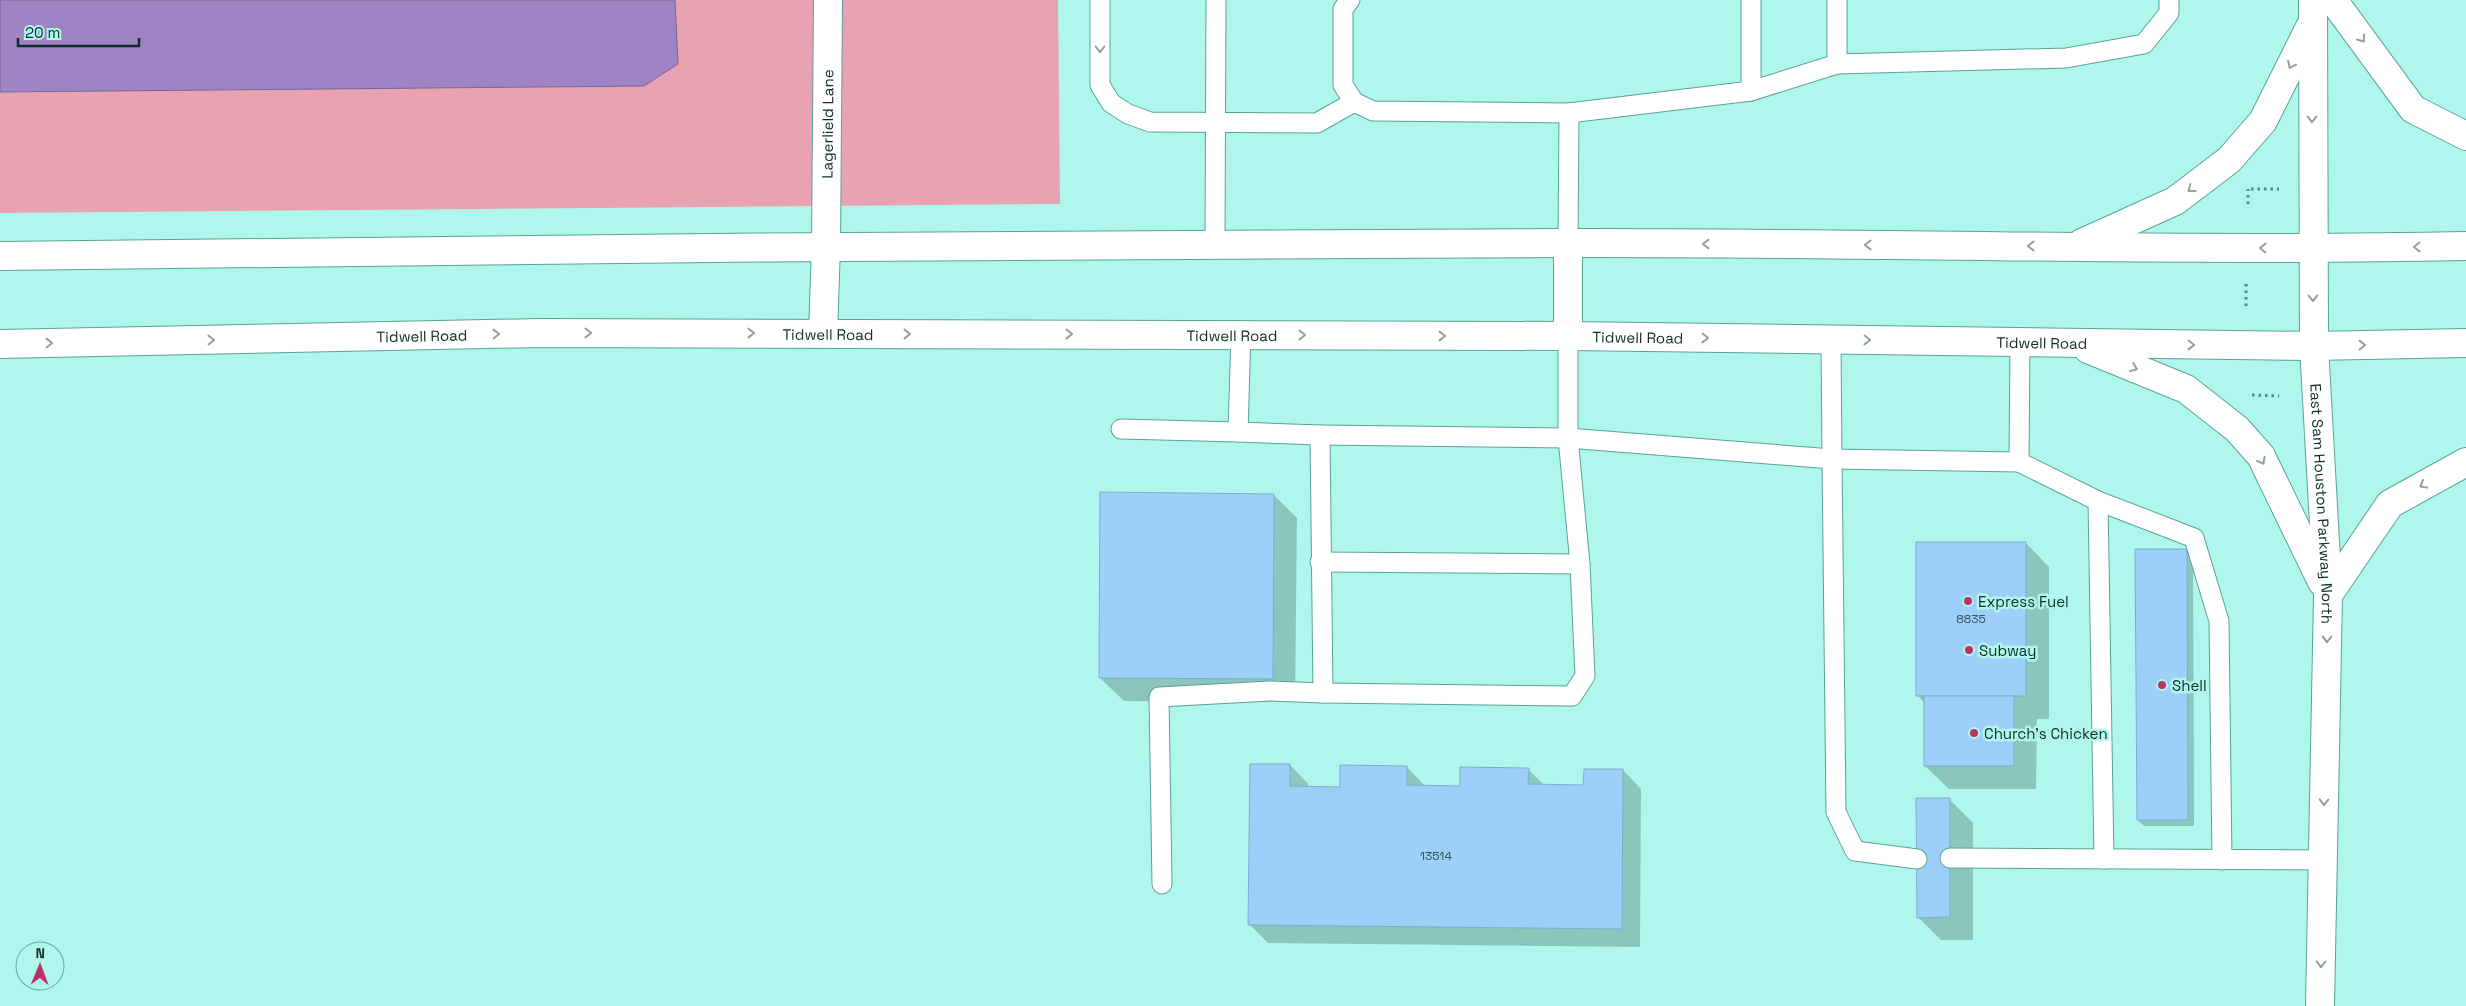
<svg xmlns="http://www.w3.org/2000/svg" width="2466" height="1006" viewBox="0 0 2466 1006" font-family="'Space Grotesk',sans-serif">
	<style>
		.green { fill: #e8a2b2 }
		.water { fill: #a083c4; stroke: #746995 }
		.shadow { fill: #0003 }
		.building { fill: #9dcff8; stroke: #7facd2 }
		.lines { fill: none; stroke-linecap: round; stroke-linejoin: round }
		.lane-casing { stroke: #5ba298; stroke-width: 21 }
		.street-casing { stroke: #5ba298; stroke-width: 30 }
		.secondary-casing { stroke: #5ba298; stroke-width: 30 }
		.path { stroke: #588982; stroke-width: 3; stroke-dasharray: 2.5 4; stroke-linecap: butt }
		.lane { stroke: #fff; stroke-width: 19 }
		.street { stroke: #fff; stroke-width: 28 }
		.secondary { stroke: #fff; stroke-width: 28 }
		.oneway { stroke: #93a09e }
		.poi-dot { fill: #be3164; stroke: #aff7ec; stroke-width: 2 }
		.labels { text-anchor: middle; dominant-baseline: central; stroke-width: 5; stroke-linejoin: round; paint-order: stroke }
		.number-label { font-size: 12px; fill: #32555c }
		.street-label { font-size: 15px; fill: #0e2c28; stroke: #aff7ec }
		.poi-label { font-size: 15px; fill: #0e2c28; stroke: #aff7ec; text-anchor: start }
	</style>
	<rect width="100%" height="100%" fill="#aff7ec"/>
	<path class="green" d="M 0,0 L 1058,0 L 1060,204 L 0,213 Z"/>
	<path class="water" d="M 0,0 L 675,0 L 678,64 L 644,86 L 0,92 Z"/>
	<g class="shadow">
		<path d="M 1274,495 L 1297,518 L 1295,702 L 1124,701 L 1100,678 Z"/>
		<path d="M 2026,543 L 2049,567 L 2049,719 L 2037,719 L 2036,789 L 1949,789 L 1925,766 L 1926,704 L 1917,695 Z"/>
		<path d="M 2186,550 L 2193,557 L 2194,826 L 2144,826 L 2138,820 Z"/>
		<path d="M 1290,765 L 1308,784 L 1308,788 L 1341,788 L 1407,767 L 1425,786 L 1461,787 L 1528,769 L 1545,786 L 1585,786 L 1623,770 L 1641,789 L 1640,947 L 1268,943 L 1249,924 Z"/>
		<path d="M 1949,799 L 1973,823 L 1973,940 L 1941,940 L 1918,917 Z"/>
	</g>
	<g class="building">
		<path d="M 1100,492 L 1274,494 L 1273,679 L 1099,678 Z"/>
		<rect x="1916" y="542" width="110" height="154"/>
		<path d="M 2135,549 L 2187,549 L 2188,820 L 2137,820 Z"/>
		<rect x="1924" y="696" width="90" height="70"/>
		<path d="M 1250,764 L 1290,764 L 1290,786 L 1340,787 L 1340,765 L 1407,766 L 1407,785 L 1460,786 L 1460,767 L 1529,768 L 1528,784 L 1583,785 L 1584,769 L 1623,769 L 1622,929 L 1248,925 Z"/>
		<path d="M 1916,798 L 1950,798 L 1950,917 L 1917,918 Z"/>
	</g>
	<g class="lines">
		<defs>
			<g id="lane">
				<path d="M 1100,0 L 1100,85 L 1111,103 L 1128,114 L 1150,122 L 1317,123 L 1354,102"/>
				<path d="M 1350,0 L 1343,9 L 1343,85 L 1354,102 L 1373,111 L 1569,113"/>
				<path d="M 1837,64 L 1837,0"/>
				<path d="M 1751,91 L 1837,64 L 2066,58 L 2144,44 L 2169,13 L 2169,0"/>
				<path d="M 1568,243 L 1569,113 L 1751,91 L 1751,0"/>
				<path d="M 1215,244 L 1216,0"/>
				<path d="M 1831,340 L 1832,459 L 2019,462"/>
				<path d="M 2020,342 L 2019,462 L 2098,501 L 2194,538 L 2219,621 L 2222,860"/>
				<path d="M 1121,429 L 1238,432"/>
				<path d="M 1320,435 L 1568,438 L 1832,459 L 1836,812 L 1855,851 L 1917,859"/>
				<path d="M 2098,501 L 2104,859"/>
				<path d="M 1320,562 L 1580,564"/>
				<path d="M 1323,693 L 1572,696 L 1585,676 L 1580,564 L 1568,438 L 1568,336"/>
				<path d="M 1950,858 L 2323,860"/>
				<path d="M 1162,884 L 1159,697 L 1270,691 L 1323,693 L 1320,435 L 1238,432 L 1241,334"/>
			</g>
			<g id="street">
				<path id="s1" d="M 826,246 L 828,0"/>
			</g>
			<g id="secondary">
				<path id="s2" d="M 2313,0 L 2314,346 L 2328,595 L 2320,1006"/>
				<path d="M 2333,0 L 2413,109 L 2466,136"/>
				<path d="M 1568,243 L 1568,336"/>
				<path d="M 2082,243 L 2175,201 L 2229,160 L 2263,121 L 2310,27"/>
				<path d="M 0,256 C 520,250 1041,243 1561,243 C 1863,242 2165,252 2466,246"/>
				<path d="M 823,334 L 826,246"/>
				<path id="s3" d="M 0,344 L 540,333 L 1568,336 L 2314,346 L 2466,343"/>
				<path d="M 2088,349 L 2186,389 L 2237,429 L 2261,456 L 2322,582"/>
				<path d="M 2328,595 L 2390,504 L 2466,462"/>
			</g>
		</defs>
		<use href="#lane" class="lane-casing"/>
		<use href="#street" class="street-casing"/>
		<use href="#secondary" class="secondary-casing"/>
		<g class="path">
			<path d="M 2251,189 L 2279,189"/>
			<path d="M 2248,204 L 2248,189"/>
			<path d="M 2246,284 L 2246,310"/>
			<path d="M 2252,395 L 2279,396"/>
		</g>
		<use href="#lane" class="lane"/>
		<use href="#street" class="street"/>
		<use href="#secondary" class="secondary"/>
	</g>
	<defs><path id="oneway-chevron" d="M-2-3.5L2.5 0L-2 3.5" fill="none" stroke-width="1.6" stroke-linecap="round" stroke-linejoin="round" transform="scale(1.25)"/></defs>
	<g class="oneway">
		<use href="#oneway-chevron" transform="translate(2362 39) rotate(54)"/>
		<use href="#oneway-chevron" transform="translate(1100 49) rotate(90)"/>
		<use href="#oneway-chevron" transform="translate(2291 65) rotate(116)"/>
		<use href="#oneway-chevron" transform="translate(2312 119) rotate(90)"/>
		<use href="#oneway-chevron" transform="translate(2191 189) rotate(143)"/>
		<use href="#oneway-chevron" transform="translate(1706 244) rotate(-180)"/>
		<use href="#oneway-chevron" transform="translate(1868 245) rotate(-180)"/>
		<use href="#oneway-chevron" transform="translate(2031 246) rotate(-180)"/>
		<use href="#oneway-chevron" transform="translate(2417 247) rotate(179)"/>
		<use href="#oneway-chevron" transform="translate(2263 248) rotate(-179)"/>
		<use href="#oneway-chevron" transform="translate(2313 298) rotate(89)"/>
		<use href="#oneway-chevron" transform="translate(588 333)"/>
		<use href="#oneway-chevron" transform="translate(751 333)"/>
		<use href="#oneway-chevron" transform="translate(496 334) rotate(-1)"/>
		<use href="#oneway-chevron" transform="translate(907 334)"/>
		<use href="#oneway-chevron" transform="translate(1069 334)"/>
		<use href="#oneway-chevron" transform="translate(1302 335)"/>
		<use href="#oneway-chevron" transform="translate(1442 336)"/>
		<use href="#oneway-chevron" transform="translate(1705 338) rotate(1)"/>
		<use href="#oneway-chevron" transform="translate(211 340) rotate(-1)"/>
		<use href="#oneway-chevron" transform="translate(1867 340) rotate(1)"/>
		<use href="#oneway-chevron" transform="translate(49 343) rotate(-1)"/>
		<use href="#oneway-chevron" transform="translate(2191 345) rotate(1)"/>
		<use href="#oneway-chevron" transform="translate(2362 345) rotate(-1)"/>
		<use href="#oneway-chevron" transform="translate(2134 368) rotate(22)"/>
		<use href="#oneway-chevron" transform="translate(2262 461) rotate(61)"/>
		<use href="#oneway-chevron" transform="translate(2423 485) rotate(151)"/>
		<use href="#oneway-chevron" transform="translate(2327 639) rotate(91)"/>
		<use href="#oneway-chevron" transform="translate(2324 802) rotate(91)"/>
		<use href="#oneway-chevron" transform="translate(2321 964) rotate(91)"/>
	</g>
	<g class="poi-dot">
		<circle cx="1968" cy="601" r="5"/>
		<circle cx="1969" cy="650" r="5"/>
		<circle cx="2162" cy="685" r="5"/>
		<circle cx="1974" cy="733" r="5"/>
	</g>
	<g class="labels">
		<g class="number-label">
			<text x="1971" y="619">8835</text>
			<text x="1436" y="856">13514</text>
		</g>
		<g class="street-label">
			<text stroke="none"><textPath href="#s1" startOffset="122">Lagerlield Lane</textPath></text>
			<text stroke="none"><textPath href="#s3" startOffset="828">Tidwell Road</textPath></text>
			<text stroke="none"><textPath href="#s3" startOffset="1232">Tidwell Road</textPath></text>
			<text stroke="none"><textPath href="#s3" startOffset="422">Tidwell Road</textPath></text>
			<text stroke="none"><textPath href="#s3" startOffset="1638">Tidwell Road</textPath></text>
			<text stroke="none"><textPath href="#s3" startOffset="2042">Tidwell Road</textPath></text>
			<text stroke="none"><textPath href="#s2" startOffset="504">East Sam Houston Parkway North</textPath></text>
		</g>
		<g class="poi-label">
			<text x="1978" y="601">Express Fuel</text>
			<text x="1979" y="650">Subway</text>
			<text x="2172" y="685">Shell</text>
			<text x="1984" y="733">Church's Chicken</text>
		</g>
	</g>
	<g transform="translate(40 966) rotate(1)"><circle r="24" fill="#aff7ec" stroke="#6fa69e"/>
	<path d="M0-4L9 19L0 12L-9 19Z" fill="#be3164"/>
	<text y="-8" font-size="14" font-weight="bold" text-anchor="middle" fill="#0e2c28">N</text>
	</g>
	<path d="M18 38v8h121v-8" fill="none" stroke="#0e2c28" stroke-width="2.5"/>
	<text x="25" y="38" font-size="15" fill="#0e2c28" stroke="#aff7ec" stroke-width="4" paint-order="stroke">20 m</text>
</svg>
